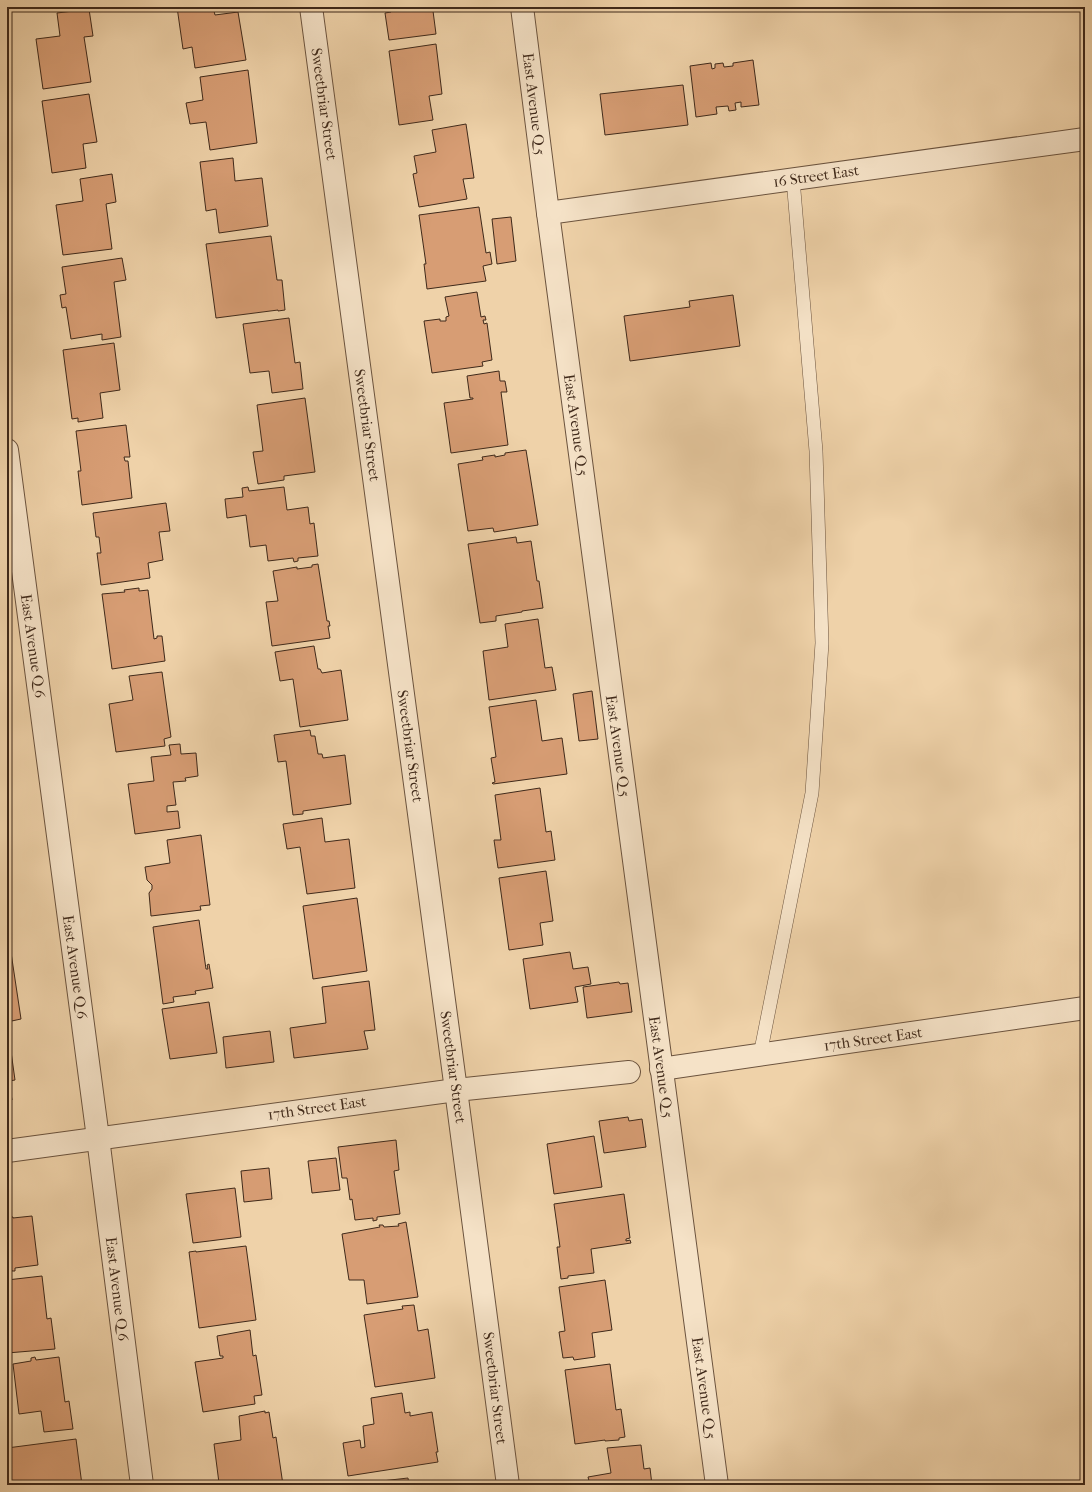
<svg xmlns="http://www.w3.org/2000/svg" width="1092" height="1492" viewBox="0 0 1092 1492" font-family="'IM FELL French Canon',serif">
	<style>
		.building { fill: #d79d74; stroke: #3f291a }
		.lines { fill: none; stroke-linecap: round; stroke-linejoin: round }
		.service-casing { stroke: #6b533e; stroke-width: 14 }
		.minor-casing { stroke: #6b533e; stroke-width: 24 }
		.service { stroke: #f5e2c7; stroke-width: 13 }
		.minor { stroke: #f5e2c7; stroke-width: 22 }
		.labels { text-anchor: middle; dominant-baseline: central; stroke-width: 3.5; stroke-linejoin: round; paint-order: stroke }
		.street-label { font-size: 15px; fill: #3f291a; stroke: #f5e2c7 }
	</style>
	<rect width="100%" height="100%" fill="#efd2a9"/>
	<filter id="stains"><feTurbulence type="fractalNoise" baseFrequency=".005" numOctaves="4"/><feColorMatrix values="0 0 0 0 .2 0 0 0 0 .09 0 0 0 0 .02 0 0 0 .5 -.17"/></filter>
	<radialGradient id="worn" r=".72"><stop offset=".6" stop-color="#630" stop-opacity="0"/><stop offset="1" stop-color="#630" stop-opacity=".3"/></radialGradient>
	<g class="building">
		<path d="M 177,7 L 213,7 L 215,15 L 238,12 L 246,60 L 195,68 L 192,47 L 183,49 Z"/>
		<path d="M 390,7 L 455,7 L 455,8 L 433,11 L 436,34 L 389,40 L 385,13 L 391,12 Z"/>
		<path d="M 89,9 L 93,36 L 84,37 L 91,82 L 43,89 L 36,39 L 60,36 L 57,13 Z"/>
		<path d="M 436,44 L 442,94 L 429,96 L 433,120 L 399,125 L 389,51 Z"/>
		<path d="M 753,60 L 759,105 L 741,107 L 741,102 L 735,103 L 736,110 L 729,111 L 728,106 L 716,107 L 717,114 L 696,117 L 690,66 L 711,63 L 712,69 L 715,68 L 715,64 L 723,63 L 724,67 L 733,66 L 733,63 Z"/>
		<path d="M 248,70 L 257,143 L 210,150 L 206,122 L 190,124 L 186,103 L 203,100 L 200,77 Z"/>
		<path d="M 683,85 L 688,125 L 605,135 L 600,94 Z"/>
		<path d="M 89,94 L 97,142 L 83,144 L 86,168 L 52,173 L 42,101 Z"/>
		<path d="M 466,124 L 474,178 L 463,179 L 467,199 L 419,207 L 413,174 L 417,173 L 414,156 L 436,152 L 432,130 Z"/>
		<path d="M 233,158 L 235,181 L 262,178 L 268,226 L 219,233 L 216,209 L 206,211 L 200,162 Z"/>
		<path d="M 112,174 L 116,202 L 106,204 L 112,249 L 63,255 L 56,205 L 83,201 L 80,179 Z"/>
		<path d="M 479,207 L 486,253 L 490,252 L 492,264 L 483,266 L 486,281 L 427,289 L 424,264 L 426,264 L 419,215 Z"/>
		<path d="M 511,217 L 516,261 L 497,264 L 492,219 Z"/>
		<path d="M 271,236 L 277,280 L 282,280 L 285,310 L 278,311 L 278,310 L 216,318 L 206,244 Z"/>
		<path d="M 122,258 L 126,280 L 114,282 L 121,337 L 102,340 L 102,334 L 71,339 L 66,307 L 62,308 L 60,295 L 66,294 L 62,267 Z"/>
		<path d="M 477,292 L 481,317 L 485,316 L 486,320 L 483,320 L 484,324 L 487,323 L 492,360 L 482,362 L 483,366 L 432,373 L 424,321 L 440,319 L 440,321 L 446,321 L 446,317 L 449,316 L 445,297 Z"/>
		<path d="M 733,295 L 740,346 L 630,361 L 624,316 L 690,307 L 689,301 Z"/>
		<path d="M 289,318 L 295,363 L 300,362 L 303,389 L 272,393 L 269,371 L 250,373 L 243,324 Z"/>
		<path d="M 114,343 L 120,390 L 100,393 L 103,418 L 78,422 L 78,418 L 72,419 L 63,350 Z"/>
		<path d="M 499,371 L 500,381 L 505,381 L 507,392 L 501,392 L 508,445 L 451,453 L 444,403 L 473,399 L 473,398 L 470,398 L 467,376 Z"/>
		<path d="M 305,398 L 315,472 L 284,476 L 284,480 L 258,484 L 253,452 L 263,451 L 257,405 Z"/>
		<path d="M 126,425 L 130,457 L 124,457 L 125,461 L 128,461 L 132,498 L 82,505 L 78,471 L 81,471 L 76,431 Z"/>
		<path d="M 526,450 L 538,525 L 494,532 L 493,528 L 468,531 L 458,464 L 483,460 L 482,457 L 495,455 L 495,457 L 505,455 L 505,453 Z"/>
		<path d="M 248,487 L 249,491 L 284,487 L 287,510 L 308,507 L 310,524 L 314,523 L 318,556 L 298,558 L 298,561 L 294,562 L 293,558 L 268,561 L 266,545 L 250,547 L 246,515 L 227,518 L 225,499 L 243,497 L 242,488 Z"/>
		<path d="M 166,503 L 170,531 L 159,532 L 163,560 L 148,563 L 150,578 L 101,585 L 97,553 L 101,553 L 99,537 L 96,537 L 93,513 Z"/>
		<path d="M 516,537 L 517,543 L 531,541 L 537,581 L 539,581 L 543,608 L 522,611 L 522,612 L 496,616 L 496,621 L 480,623 L 468,544 Z"/>
		<path d="M 318,564 L 327,621 L 329,621 L 330,626 L 328,626 L 330,638 L 272,646 L 266,602 L 278,601 L 273,571 L 297,567 L 297,569 L 312,567 L 312,565 Z"/>
		<path d="M 139,588 L 139,591 L 148,590 L 154,639 L 157,638 L 157,636 L 162,636 L 165,661 L 112,669 L 102,594 L 125,592 L 124,590 Z"/>
		<path d="M 538,619 L 545,668 L 552,667 L 556,690 L 489,700 L 483,651 L 508,647 L 505,624 Z"/>
		<path d="M 314,646 L 318,669 L 320,669 L 322,673 L 341,670 L 348,720 L 300,727 L 293,679 L 280,681 L 275,652 Z"/>
		<path d="M 162,672 L 171,737 L 164,739 L 165,746 L 116,752 L 109,704 L 133,700 L 129,676 Z"/>
		<path d="M 592,691 L 598,739 L 579,741 L 573,694 Z"/>
		<path d="M 536,700 L 542,741 L 562,738 L 567,774 L 493,784 L 492,783 L 495,782 L 491,758 L 496,757 L 489,707 Z"/>
		<path d="M 310,730 L 311,736 L 315,736 L 318,754 L 322,754 L 323,758 L 345,755 L 351,804 L 303,811 L 303,814 L 293,815 L 286,761 L 278,762 L 274,735 Z"/>
		<path d="M 180,744 L 181,754 L 196,753 L 198,776 L 185,778 L 186,781 L 173,782 L 176,805 L 167,806 L 167,812 L 178,811 L 180,828 L 135,834 L 128,784 L 154,781 L 151,757 L 171,755 L 169,745 Z"/>
		<path d="M 540,788 L 546,832 L 551,831 L 555,860 L 498,868 L 494,840 L 501,840 L 495,795 Z"/>
		<path d="M 322,818 L 325,842 L 349,839 L 355,888 L 307,894 L 300,847 L 287,849 L 283,824 Z"/>
		<path d="M 201,835 L 210,905 L 200,906 L 201,910 L 151,916 L 149,893 L 152,889 L 152,885 L 147,880 L 145,867 L 170,863 L 167,840 Z"/>
		<path d="M 546,871 L 553,921 L 540,923 L 543,945 L 509,950 L 499,878 Z"/>
		<path d="M 357,898 L 367,971 L 313,979 L 303,906 Z"/>
		<path d="M 199,920 L 206,969 L 208,969 L 207,965 L 209,964 L 213,988 L 195,991 L 196,994 L 173,997 L 174,1002 L 163,1004 L 153,927 Z"/>
		<path d="M 7,946 L 10,946 L 21,1019 L 7,1022 Z"/>
		<path d="M 570,952 L 573,969 L 588,967 L 591,984 L 575,987 L 578,1002 L 530,1009 L 523,959 Z"/>
		<path d="M 369,981 L 375,1030 L 364,1031 L 368,1049 L 294,1058 L 290,1028 L 326,1023 L 322,987 Z"/>
		<path d="M 619,982 L 620,984 L 628,983 L 632,1012 L 587,1018 L 583,987 Z"/>
		<path d="M 209,1002 L 217,1053 L 170,1059 L 162,1009 Z"/>
		<path d="M 7,1030 L 8,1030 L 15,1080 L 9,1081 L 12,1100 L 7,1100 Z"/>
		<path d="M 270,1031 L 274,1062 L 226,1068 L 223,1037 Z"/>
		<path d="M 628,1117 L 629,1121 L 642,1119 L 646,1147 L 604,1153 L 599,1121 Z"/>
		<path d="M 594,1136 L 602,1187 L 554,1194 L 547,1144 Z"/>
		<path d="M 396,1140 L 399,1170 L 394,1171 L 400,1214 L 377,1217 L 377,1220 L 373,1221 L 373,1218 L 355,1220 L 352,1199 L 350,1200 L 347,1178 L 342,1178 L 338,1147 Z"/>
		<path d="M 336,1158 L 340,1190 L 312,1193 L 308,1161 Z"/>
		<path d="M 269,1168 L 272,1199 L 244,1202 L 241,1171 Z"/>
		<path d="M 235,1188 L 241,1237 L 193,1243 L 186,1194 Z"/>
		<path d="M 624,1194 L 630,1238 L 626,1239 L 626,1241 L 630,1240 L 631,1243 L 591,1249 L 594,1273 L 568,1276 L 568,1278 L 561,1279 L 557,1247 L 560,1247 L 554,1204 Z"/>
		<path d="M 32,1216 L 38,1265 L 15,1268 L 15,1271 L 12,1271 L 11,1268 L 7,1269 L 7,1217 L 13,1217 L 13,1218 Z"/>
		<path d="M 406,1222 L 418,1297 L 367,1304 L 364,1280 L 349,1280 L 342,1234 L 380,1227 L 379,1225 L 383,1225 L 384,1227 L 399,1226 L 398,1224 Z"/>
		<path d="M 246,1246 L 256,1320 L 199,1328 L 189,1252 L 196,1251 L 196,1252 Z"/>
		<path d="M 42,1276 L 47,1319 L 51,1318 L 55,1349 L 7,1353 L 7,1280 Z"/>
		<path d="M 605,1280 L 612,1330 L 592,1333 L 595,1357 L 574,1360 L 573,1357 L 563,1358 L 559,1332 L 565,1331 L 559,1287 Z"/>
		<path d="M 414,1305 L 418,1331 L 428,1329 L 435,1378 L 375,1387 L 364,1315 L 403,1309 L 402,1306 Z"/>
		<path d="M 250,1330 L 253,1356 L 256,1355 L 262,1395 L 254,1396 L 255,1404 L 203,1412 L 195,1362 L 223,1358 L 223,1356 L 220,1356 L 217,1336 Z"/>
		<path d="M 35,1357 L 36,1360 L 59,1357 L 65,1402 L 69,1401 L 73,1429 L 44,1432 L 41,1411 L 19,1414 L 13,1364 L 31,1361 L 31,1358 Z"/>
		<path d="M 610,1364 L 616,1410 L 621,1409 L 625,1437 L 619,1438 L 619,1440 L 605,1441 L 605,1440 L 575,1444 L 565,1370 Z"/>
		<path d="M 402,1393 L 405,1413 L 410,1412 L 410,1416 L 432,1412 L 438,1452 L 436,1452 L 438,1462 L 348,1476 L 343,1443 L 360,1440 L 361,1448 L 365,1447 L 363,1426 L 374,1424 L 371,1398 Z"/>
		<path d="M 265,1411 L 265,1413 L 269,1412 L 273,1438 L 276,1437 L 283,1485 L 221,1485 L 221,1482 L 219,1483 L 214,1444 L 241,1440 L 239,1416 Z"/>
		<path d="M 76,1439 L 82,1485 L 10,1485 L 7,1448 Z"/>
		<path d="M 641,1445 L 644,1469 L 650,1468 L 652,1485 L 590,1485 L 588,1477 L 611,1473 L 607,1448 Z"/>
		<path d="M 408,1478 L 409,1485 L 374,1485 L 373,1482 Z"/>
	</g>
	<g class="lines">
		<defs>
			<path id="service" d="M 760,1055 L 812,793 L 822,643 L 816,451 L 793,179"/>
			<g id="minor">
				<path d="M 311,7 L 456,1090 L 508,1485"/>
				<path d="M 522,7 L 548,213 L 717,1485"/>
				<path d="M 548,213 L 1085,139"/>
				<path d="M 7,450 L 98,1138 L 142,1485"/>
				<path d="M 661,1069 L 1085,1008"/>
				<path d="M 7,1151 L 456,1090 L 629,1072"/>
			</g>
		</defs>
		<use href="#service" class="service-casing"/>
		<use href="#minor" class="minor-casing"/>
		<use href="#service" class="service"/>
		<use href="#minor" class="minor"/>
	</g>
	<g class="labels">
		<g class="street-label">
			<text transform="translate(324 104) rotate(82)">Sweetbriar Street</text>
			<text transform="translate(534 104) rotate(83)">East Avenue Q 5</text>
			<text transform="translate(816 176) rotate(-8)">16 Street East</text>
			<text transform="translate(367 425) rotate(82)">Sweetbriar Street</text>
			<text transform="translate(576 425) rotate(82)">East Avenue Q 5</text>
			<text transform="translate(33 646) rotate(82)">East Avenue Q 6</text>
			<text transform="translate(410 746) rotate(82)">Sweetbriar Street</text>
			<text transform="translate(618 746) rotate(82)">East Avenue Q 5</text>
			<text transform="translate(75 967) rotate(82)">East Avenue Q 6</text>
			<text transform="translate(873 1039) rotate(-8)">17th Street East</text>
			<text transform="translate(453 1067) rotate(82)">Sweetbriar Street</text>
			<text transform="translate(661 1067) rotate(82)">East Avenue Q 5</text>
			<text transform="translate(317 1108) rotate(-8)">17th Street East</text>
			<text transform="translate(117 1289) rotate(83)">East Avenue Q 6</text>
			<text transform="translate(495 1388) rotate(83)">Sweetbriar Street</text>
			<text transform="translate(704 1388) rotate(82)">East Avenue Q 5</text>
		</g>
	</g>
	<rect width="1092" height="1492" fill="none" stroke="#efd2a9" stroke-width="24"/>
	<rect x="8" y="8" width="1076" height="1476" fill="none" stroke="#3f291a" stroke-width="2"/>
	<rect x="12" y="12" width="1068" height="1468" fill="none" stroke="#3f291a"/>
	<rect width="100%" height="100%" filter="url(#stains)"/>
	<rect width="100%" height="100%" fill="url(#worn)"/>
</svg>
